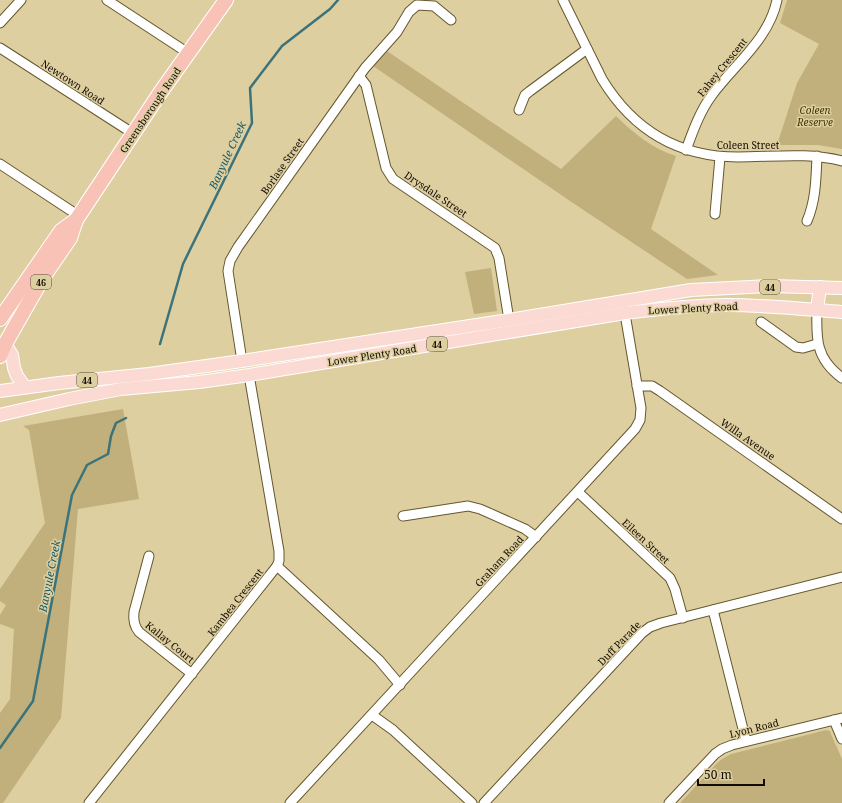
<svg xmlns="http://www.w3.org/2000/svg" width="842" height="803" viewBox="0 0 842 803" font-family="'Noto Serif',serif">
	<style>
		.green { fill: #c1b07c }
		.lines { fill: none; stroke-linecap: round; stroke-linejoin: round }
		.stream { stroke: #3c737b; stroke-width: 2.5 }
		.minor-casing { stroke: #65572d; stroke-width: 11 }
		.major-casing { stroke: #fff; stroke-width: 14 }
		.highway-casing { stroke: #fff; stroke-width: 16 }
		.minor { stroke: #fff; stroke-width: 9 }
		.major { stroke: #fbdad3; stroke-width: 12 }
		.highway { stroke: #f9c2b6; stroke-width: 14 }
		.labels { text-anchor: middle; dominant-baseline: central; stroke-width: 3; stroke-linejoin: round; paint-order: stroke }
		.shield { fill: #decfa1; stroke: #4e4630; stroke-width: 1 }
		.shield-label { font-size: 9px; font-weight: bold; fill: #110b00 }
		.street-label { font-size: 10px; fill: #110b00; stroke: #decfa1 }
		.park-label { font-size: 10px; font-style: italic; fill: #453703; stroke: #decfa1 }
		.water-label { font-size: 11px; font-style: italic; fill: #155a66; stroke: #decfa1 }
	</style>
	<rect width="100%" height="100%" fill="#decfa1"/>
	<g class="green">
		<path d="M 787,0 L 842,0 L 842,149 L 818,145 L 777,145 L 797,83 L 819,44 L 780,23 Z"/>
		<path d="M 387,51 L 561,169 L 616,116 C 633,133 653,149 676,156 L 651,229 L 718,275 L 687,279 L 570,201 L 373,66 Z"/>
		<path d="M 491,268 L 497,311 L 474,314 L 465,272 Z"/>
		<path d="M 123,409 L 139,499 L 78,509 L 61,718 L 3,803 L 0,803 L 0,713 L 10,699 L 14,629 L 0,624 L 0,615 L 6,605 L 0,601 L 0,589 L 45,523 L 29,430 L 23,426 Z"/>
		<path d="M 826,730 L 830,731 L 831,734 L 842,759 L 842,803 L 680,803 L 716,764 L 722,759 L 731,754 Z"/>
	</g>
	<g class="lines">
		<g class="stream">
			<path d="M 160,344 L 183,264 L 252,123 L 250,88 L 282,46 L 330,9 L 338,0"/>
			<path d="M 0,748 L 33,701 L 72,495 L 87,465 L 108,454 L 111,436 L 116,423 L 126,418"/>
		</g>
		<defs>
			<g id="minor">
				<path d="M 107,0 L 188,53"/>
				<path d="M 563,0 L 602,79 C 633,130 678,157 738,157 C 773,157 808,152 842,161"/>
				<path d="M 0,23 L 21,0"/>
				<path d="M 0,48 L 134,134"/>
				<path d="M 359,76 L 366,85 L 386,168 L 393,179 L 495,248 L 499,258 L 509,320"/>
				<path d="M 519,110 L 525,95 L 530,91 L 587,49"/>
				<path d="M 686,150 C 693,131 700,111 712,95 C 735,64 769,39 777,0"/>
				<path d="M 0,164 L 79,216"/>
				<path d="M 715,214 L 720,157"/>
				<path d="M 807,221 C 816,200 816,178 817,156"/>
				<path d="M 817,310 C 816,339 816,359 842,378"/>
				<path d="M 761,322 L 796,347 L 803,348 L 817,344"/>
				<path d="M 242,361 L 228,271 L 230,261 L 238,247 L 365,68 L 397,32 L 409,12 L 417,5 L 434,6 L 451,20"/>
				<path d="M 637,386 L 652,386 L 660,391 L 842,519"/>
				<path d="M 578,492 L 670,578 L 675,589 L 683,618"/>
				<path d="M 403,516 L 468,506 L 480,509 L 525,529 L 536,537"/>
				<path d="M 149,556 L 134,612 C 133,620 134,626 139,632 L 192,674"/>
				<path d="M 277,566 L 379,660 L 400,685"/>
				<path d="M 713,610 L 746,741"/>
				<path d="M 372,715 L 393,730 L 472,803"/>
				<path d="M 834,720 L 842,739"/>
				<path d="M 89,803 L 277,566 L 279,561 L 279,551 L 249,375"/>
				<path d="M 290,803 L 635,429 L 640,420 L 641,408 L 624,308"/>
				<path d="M 484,803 L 642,633 L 650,627 L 661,623 L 842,577"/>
				<path d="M 669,803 L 715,754 L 722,749 L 732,745 L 842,718"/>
			</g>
			<g id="major">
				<path d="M 817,310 L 820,287"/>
				<path d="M 5,344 L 12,355 L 14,368 L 17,376 L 25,387"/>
				<path d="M 0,391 L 59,383 L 149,374 L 242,361 L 509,320 L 691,290 L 769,286 L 842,288"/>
				<path d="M 0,415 L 69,399 L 121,389 L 199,382 L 249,375 L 625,313 C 658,309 692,305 726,305 C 765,305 803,309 842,312"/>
			</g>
			<g id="highway">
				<path d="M 0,319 L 61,231 L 76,220"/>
				<path d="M 0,356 L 5,344 L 42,279 L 70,238 L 76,220 L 160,93 L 226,0"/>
			</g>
		</defs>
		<use href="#minor" class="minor-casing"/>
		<use href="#major" class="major-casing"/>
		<use href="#highway" class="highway-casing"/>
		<use href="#minor" class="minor"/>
		<use href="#major" class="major"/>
		<use href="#highway" class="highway"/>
	</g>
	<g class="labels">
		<g class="shield">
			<rect x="31" y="275" width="20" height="14" rx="3"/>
			<rect x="760" y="280" width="20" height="14" rx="3"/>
			<rect x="427" y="337" width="20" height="14" rx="3"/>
			<rect x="77" y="373" width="20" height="14" rx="3"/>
		</g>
		<g class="shield-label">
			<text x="41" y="282">46</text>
			<text x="770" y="287">44</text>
			<text x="437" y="344">44</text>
			<text x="87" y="380">44</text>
		</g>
		<g class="street-label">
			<text transform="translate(722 67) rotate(-51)">Fahey Crescent</text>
			<text transform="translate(73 82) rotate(33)">Newtown Road</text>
			<text transform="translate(150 110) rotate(-56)">Greensborough Road</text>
			<text x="748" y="145">Coleen Street</text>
			<text transform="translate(282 166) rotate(-55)">Borlase Street</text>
			<text transform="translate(436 194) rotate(34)">Drysdale Street</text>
			<text transform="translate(693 308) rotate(-3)">Lower Plenty Road</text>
			<text transform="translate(372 355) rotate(-9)">Lower Plenty Road</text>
			<text transform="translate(748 439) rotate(35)">Willa Avenue</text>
			<text transform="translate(646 541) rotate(43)">Eileen Street</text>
			<text transform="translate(499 561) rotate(-47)">Graham Road</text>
			<text transform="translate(235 602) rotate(-52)">Kambea Crescent</text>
			<text transform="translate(170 642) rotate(39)">Kallay Court</text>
			<text transform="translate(619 643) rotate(-46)">Duff Parade</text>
			<text transform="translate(754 728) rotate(-14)">Lyon Road</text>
		</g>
		<g class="park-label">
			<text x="815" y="110">Coleen<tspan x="815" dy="12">Reserve</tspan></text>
		</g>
		<g class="water-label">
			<text transform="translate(227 155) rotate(-65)">Banyule Creek</text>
			<text transform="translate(49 576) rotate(-79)">Banyule Creek</text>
		</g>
	</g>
	<path d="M698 779v6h66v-6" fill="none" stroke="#110b00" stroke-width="2"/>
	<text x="704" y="779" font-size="12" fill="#110b00" stroke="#decfa1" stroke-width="3" paint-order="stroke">50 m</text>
</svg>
